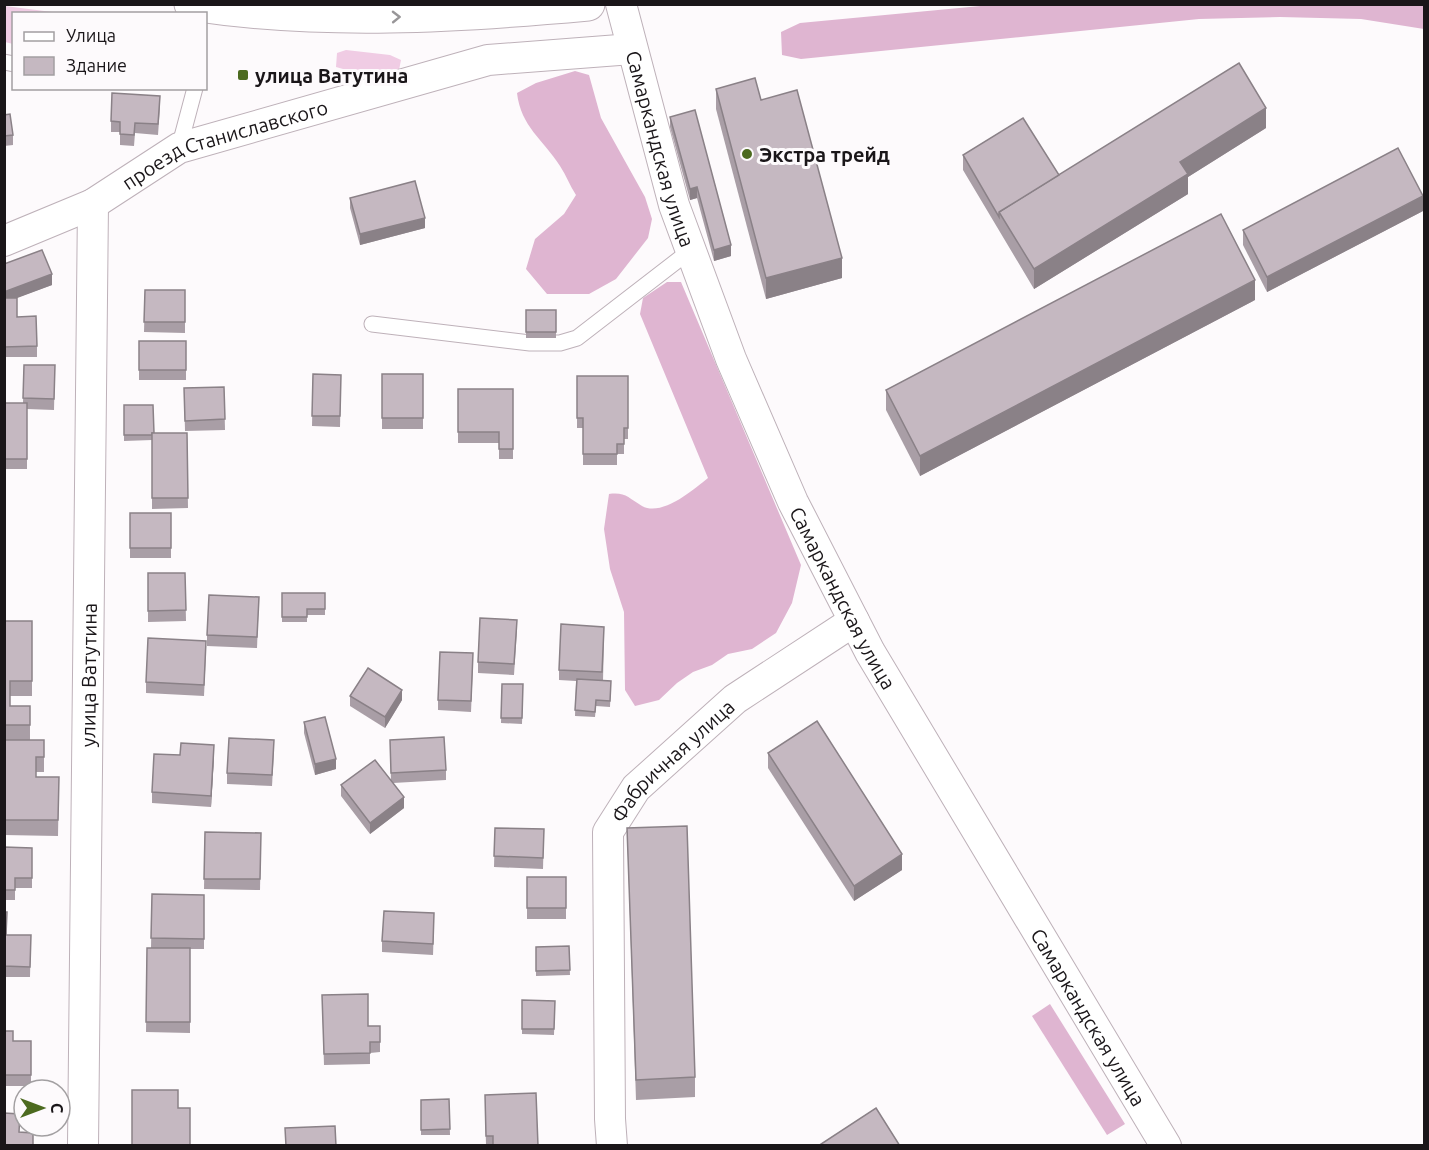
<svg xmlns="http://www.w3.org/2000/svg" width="1429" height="1150" viewBox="0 0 1429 1150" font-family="Ubuntu,sans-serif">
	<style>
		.green { fill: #f0cce4 }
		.forest { fill: #dfb5d1 }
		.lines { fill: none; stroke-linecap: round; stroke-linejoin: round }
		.lane-casing { stroke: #beb1b9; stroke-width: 17 }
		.street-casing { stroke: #beb1b9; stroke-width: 32 }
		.secondary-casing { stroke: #beb1b9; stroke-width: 35 }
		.lane { stroke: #fff; stroke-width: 15 }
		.street { stroke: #fff; stroke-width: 30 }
		.secondary { stroke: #fff; stroke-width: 33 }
		.wall { fill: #a99ea6 }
		.shaded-wall { fill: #8a8187 }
		.building { fill: #c5b8c1; stroke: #8a8187; stroke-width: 1.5 }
		.oneway { stroke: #989698 }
		.poi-dot { fill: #4c6a1f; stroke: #fdfafc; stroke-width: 2 }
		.labels { text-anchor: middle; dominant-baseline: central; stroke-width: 6; stroke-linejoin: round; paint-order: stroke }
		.poi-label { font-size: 20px; font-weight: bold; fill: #1a1619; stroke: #fdfafc; text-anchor: start }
		.street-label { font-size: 20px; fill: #1a1619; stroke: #fdfafc }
	</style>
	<rect width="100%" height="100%" fill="#fdfafc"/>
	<g class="green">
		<path d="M 4,6 L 5,6 L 60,13 L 14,14 L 13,44 L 5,42 Z"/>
		<path d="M 346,50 L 390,55 L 401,60 L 399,70 C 381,77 354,73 336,67 L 337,53 Z"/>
	</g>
	<g class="forest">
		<path d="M 991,5 L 1424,5 L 1424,29 L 1361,19 L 1280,17 L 1199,19 L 801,59 L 782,55 L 781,32 L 800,23 Z"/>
		<path d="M 575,71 L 589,75 L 601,118 L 645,197 L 652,219 L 648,238 L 616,279 L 589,294 L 547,294 L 526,269 L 535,239 L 564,214 L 576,195 C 570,186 566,175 560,166 C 543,139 521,127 517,93 L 536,83 Z"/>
		<path d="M 667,282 L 681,282 L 801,565 L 792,603 L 776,633 L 752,649 L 728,654 L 712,665 L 693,672 L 677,683 L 659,700 L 635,706 L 625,690 L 624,612 L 610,569 L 604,529 L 609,494 C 626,492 628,498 642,506 C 662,517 693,490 708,478 L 640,314 L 643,298 Z"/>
		<path d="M 1050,1004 L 1125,1124 L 1107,1135 L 1032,1016 Z"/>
	</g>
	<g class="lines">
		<defs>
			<g id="lane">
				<path d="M 4,62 L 14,64"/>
				<path d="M 179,148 L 195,88"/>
				<path d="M 372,324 L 530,343 L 560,343 L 577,338 L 691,250"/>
			</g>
			<g id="street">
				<path id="s1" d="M 621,4 L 674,205 L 731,359 L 793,502 L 870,652 L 1166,1146"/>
				<path id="s2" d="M 4,241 L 93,204 L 179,148 L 488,60 L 632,49"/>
				<path id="s3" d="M 83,1146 L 93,204"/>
				<path id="s4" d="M 612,1146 L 610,1119 L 608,832 L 636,788 L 735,699 L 854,621"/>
			</g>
			<path id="secondary" d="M 191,4 C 323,24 456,16 588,4"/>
		</defs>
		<use href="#lane" class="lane-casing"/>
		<use href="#street" class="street-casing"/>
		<use href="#secondary" class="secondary-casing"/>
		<use href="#lane" class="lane"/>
		<use href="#street" class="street"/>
		<use href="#secondary" class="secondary"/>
	</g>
	<g class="wall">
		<path d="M 716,89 L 761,100 L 842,278 L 766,299 L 716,109 Z"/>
		<path d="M 160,107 L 158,135 L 135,133 L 134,146 L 120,145 L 120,132 L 111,132 L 111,121 Z"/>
		<path d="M 4,115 L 13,135 L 13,145 L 4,146 Z"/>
		<path d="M 670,117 L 731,256 L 714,261 L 697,198 L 690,200 L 670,127 Z"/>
		<path d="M 1266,128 L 1188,177 L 1188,194 L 1034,289 L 963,170 L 963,155 L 1059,175 Z"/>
		<path d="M 350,198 L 425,228 L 360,245 L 350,208 Z"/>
		<path d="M 1423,211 L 1267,292 L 1243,245 L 1243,230 Z"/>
		<path d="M 4,264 L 52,285 L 16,298 L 17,317 L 37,346 L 37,357 L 4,357 Z"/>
		<path d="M 145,290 L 185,290 L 185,333 L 144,332 Z"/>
		<path d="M 1255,300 L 920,476 L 886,410 L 886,390 Z"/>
		<rect x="526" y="310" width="30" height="28"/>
		<rect x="139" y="341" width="47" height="39"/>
		<path d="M 24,365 L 55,365 L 54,410 L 27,409 L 27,469 L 4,469 L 4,403 L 23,403 Z"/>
		<path d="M 313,374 L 341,375 L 340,427 L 312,426 Z"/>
		<rect x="382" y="374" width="41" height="55"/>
		<path d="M 577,376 L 628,376 L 628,439 L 624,439 L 624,454 L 617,454 L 617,465 L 583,465 L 583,428 L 577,428 Z"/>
		<path d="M 224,387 L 225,430 L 185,431 L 184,388 Z"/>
		<path d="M 458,389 L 513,389 L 513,459 L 499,459 L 499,443 L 458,443 Z"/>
		<path d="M 124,405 L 154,433 L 187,433 L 188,508 L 152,509 L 152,440 L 124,441 Z"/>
		<rect x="130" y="513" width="41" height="45"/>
		<path d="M 148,573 L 185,573 L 186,621 L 148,622 Z"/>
		<path d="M 282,593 L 325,593 L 325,615 L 307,615 L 307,622 L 282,622 Z"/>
		<path d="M 259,597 L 257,648 L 207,646 L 207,635 Z"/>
		<path d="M 4,621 L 32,621 L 32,696 L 10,696 L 10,706 L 30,706 L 30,740 L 44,740 L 44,772 L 36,772 L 36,777 L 59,777 L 58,836 L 4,835 Z"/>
		<path d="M 517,630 L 514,675 L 478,673 L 478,662 Z"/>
		<path d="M 604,637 L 603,681 L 611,681 L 610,707 L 596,706 L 595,717 L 575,716 L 576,681 L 559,680 L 559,670 Z"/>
		<path d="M 206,652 L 204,696 L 146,693 L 146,682 Z"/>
		<path d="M 473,664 L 471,712 L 438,710 L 438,700 Z"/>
		<path d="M 502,684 L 523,684 L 522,724 L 501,723 Z"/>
		<path d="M 350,696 L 402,700 L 385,728 L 350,706 Z"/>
		<path d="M 304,722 L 336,769 L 315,775 L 304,733 Z"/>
		<path d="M 390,740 L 446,770 L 446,780 L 393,783 L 404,808 L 370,834 L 341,796 L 341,785 L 391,781 Z"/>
		<path d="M 274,751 L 272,786 L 227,784 L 227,773 Z"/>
		<path d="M 768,753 L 902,870 L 854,901 L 768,768 Z"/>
		<path d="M 180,755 L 214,756 L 211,807 L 152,803 L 152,792 Z"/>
		<path d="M 1425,806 L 1425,828 L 1424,827 L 1424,807 Z"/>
		<path d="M 495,828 L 544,829 L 543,869 L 494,867 Z"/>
		<path d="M 627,828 L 695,1077 L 695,1097 L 636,1100 Z"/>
		<path d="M 205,832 L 261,833 L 260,890 L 204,889 Z"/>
		<path d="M 4,847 L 32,848 L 32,888 L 15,888 L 15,900 L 4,900 Z"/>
		<rect x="527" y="877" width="39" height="42"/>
		<path d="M 152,894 L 204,895 L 204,949 L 190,949 L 190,1033 L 146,1032 L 147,948 L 151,948 Z"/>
		<path d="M 4,912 L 7,935 L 31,935 L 30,977 L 4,977 Z"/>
		<path d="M 434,924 L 433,955 L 382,952 L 382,941 Z"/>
		<path d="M 569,946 L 570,975 L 536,976 L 536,947 Z"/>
		<path d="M 322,995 L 368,1026 L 380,1042 L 380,1052 L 370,1053 L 370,1064 L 324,1065 Z"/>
		<path d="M 522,1000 L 555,1001 L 554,1035 L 522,1034 Z"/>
		<path d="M 4,1031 L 13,1041 L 31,1041 L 31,1086 L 4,1086 Z"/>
		<path d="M 485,1095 L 538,1146 L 486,1146 Z"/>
		<path d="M 449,1099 L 450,1135 L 421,1135 L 421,1100 Z"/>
	</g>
	<g class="shaded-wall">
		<path d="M 1266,108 L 1266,128 L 1188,177 L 1188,194 L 1034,289 L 1034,269 L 1180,162 Z"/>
		<path d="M 697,187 L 697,198 L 690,200 L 690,189 Z"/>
		<path d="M 1423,196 L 1423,211 L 1267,292 L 1267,277 Z"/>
		<path d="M 425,218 L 425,228 L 360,245 L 360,234 Z"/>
		<path d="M 731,245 L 731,256 L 714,261 L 714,250 Z"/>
		<path d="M 842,258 L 842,278 L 766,299 L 766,278 Z"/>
		<path d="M 52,274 L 52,285 L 4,303 L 4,292 Z"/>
		<path d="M 1255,280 L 1255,300 L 920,476 L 920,456 Z"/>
		<path d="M 402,690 L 402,700 L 385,728 L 385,717 Z"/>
		<path d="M 214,745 L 214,756 L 211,807 L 211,796 Z"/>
		<path d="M 336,759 L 336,769 L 315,775 L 315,764 Z"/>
		<path d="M 404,797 L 404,808 L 370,834 L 370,823 Z"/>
		<path d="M 902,854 L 902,870 L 854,901 L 854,886 Z"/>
	</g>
	<g class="building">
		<path d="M 1239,63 L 1266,108 L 1180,162 L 1188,174 L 1034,269 L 999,212 Z"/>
		<path d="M 755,78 L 761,100 L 797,90 L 842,258 L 766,278 L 716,89 Z"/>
		<path d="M 112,93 L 160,96 L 158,124 L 135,123 L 134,135 L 120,134 L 120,122 L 111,121 Z"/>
		<path d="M 695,110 L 731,245 L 714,250 L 697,187 L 690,189 L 670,117 Z"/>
		<path d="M 10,114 L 13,135 L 4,136 L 4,115 Z"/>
		<path d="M 1023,118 L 1059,175 L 999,212 L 999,217 L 963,155 Z"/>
		<path d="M 1398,148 L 1423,196 L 1267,277 L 1243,230 Z"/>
		<path d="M 415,181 L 425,218 L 360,234 L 350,198 Z"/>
		<path d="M 1221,214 L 1255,280 L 920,456 L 886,390 Z"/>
		<path d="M 42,250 L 52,274 L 4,292 L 4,264 Z"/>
		<path d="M 145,290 L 185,290 L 185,322 L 144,322 Z"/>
		<path d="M 4,298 L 17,298 L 17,317 L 36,316 L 37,346 L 4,347 Z"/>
		<rect x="526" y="310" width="30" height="22"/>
		<rect x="139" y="341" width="47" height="29"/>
		<path d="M 24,365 L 55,365 L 54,399 L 23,398 Z"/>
		<path d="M 313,374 L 341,375 L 340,416 L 312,416 Z"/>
		<rect x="382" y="374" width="41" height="44"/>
		<path d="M 577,376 L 628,376 L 628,428 L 624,428 L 624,444 L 617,444 L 617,454 L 583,454 L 583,418 L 577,418 Z"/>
		<path d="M 224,387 L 225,419 L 185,421 L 184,388 Z"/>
		<path d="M 458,389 L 513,389 L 513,449 L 499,449 L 499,432 L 458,432 Z"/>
		<rect x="4" y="403" width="23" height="56"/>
		<path d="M 124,405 L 153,405 L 154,433 L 152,433 L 152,435 L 124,435 Z"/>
		<path d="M 152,433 L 187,433 L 188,498 L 152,498 Z"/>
		<rect x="130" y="513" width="41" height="35"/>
		<path d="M 148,573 L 185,573 L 186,610 L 148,611 Z"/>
		<path d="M 282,593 L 325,593 L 325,609 L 307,609 L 307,617 L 282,617 Z"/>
		<path d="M 209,595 L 259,597 L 257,637 L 207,635 Z"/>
		<path d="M 480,618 L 517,620 L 514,664 L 478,662 Z"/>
		<path d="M 4,621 L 32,621 L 32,681 L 10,681 L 10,706 L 30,706 L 30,725 L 4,725 Z"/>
		<path d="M 561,624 L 604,627 L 602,672 L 559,670 Z"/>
		<path d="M 148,638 L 206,641 L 204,685 L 146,682 Z"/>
		<path d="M 440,652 L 473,653 L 471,701 L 438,700 Z"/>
		<path d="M 368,668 L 402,690 L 385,717 L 350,696 Z"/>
		<path d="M 577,679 L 611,681 L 610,701 L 596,700 L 595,712 L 575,710 Z"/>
		<path d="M 502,684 L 523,684 L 522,718 L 501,718 Z"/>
		<path d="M 325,717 L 336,759 L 315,764 L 304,722 Z"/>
		<path d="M 817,721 L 902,854 L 854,886 L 768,753 Z"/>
		<path d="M 444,737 L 446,770 L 391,773 L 390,740 Z"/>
		<path d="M 229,738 L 274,740 L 272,775 L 227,773 Z"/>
		<path d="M 4,740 L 44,740 L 44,757 L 36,757 L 36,777 L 59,777 L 58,820 L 4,820 Z"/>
		<path d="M 181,743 L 214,745 L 211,796 L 152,792 L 154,754 L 180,755 Z"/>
		<path d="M 375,760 L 404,797 L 370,823 L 341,785 Z"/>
		<path d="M 687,826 L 695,1077 L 636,1080 L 627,828 Z"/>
		<path d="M 495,828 L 544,829 L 543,858 L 494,856 Z"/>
		<path d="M 205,832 L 261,833 L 260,879 L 204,879 Z"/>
		<path d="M 4,847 L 32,848 L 32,878 L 15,878 L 15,890 L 4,890 Z"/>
		<rect x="527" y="877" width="39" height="31"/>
		<path d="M 152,894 L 204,895 L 204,939 L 151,938 Z"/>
		<path d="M 384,911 L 434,913 L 433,944 L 382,941 Z"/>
		<path d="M 4,912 L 7,912 L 6,935 L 31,935 L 30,967 L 4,966 Z"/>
		<path d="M 569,946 L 570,970 L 536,971 L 536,947 Z"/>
		<path d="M 147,948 L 190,948 L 190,1022 L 146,1022 Z"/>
		<path d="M 368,994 L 368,1026 L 380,1026 L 380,1042 L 370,1042 L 370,1053 L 324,1054 L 322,995 Z"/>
		<path d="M 522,1000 L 555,1001 L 554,1029 L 522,1029 Z"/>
		<path d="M 4,1031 L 13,1031 L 13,1041 L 31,1041 L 31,1075 L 4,1075 Z"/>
		<path d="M 132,1090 L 178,1090 L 178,1108 L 190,1108 L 190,1146 L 132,1146 Z"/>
		<path d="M 536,1093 L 538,1146 L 493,1146 L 493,1136 L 486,1136 L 485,1095 Z"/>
		<path d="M 449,1099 L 450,1129 L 421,1130 L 421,1100 Z"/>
		<path d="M 876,1108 L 900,1146 L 818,1146 Z"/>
		<path d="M 4,1113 L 20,1114 L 19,1132 L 33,1133 L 33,1146 L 4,1146 Z"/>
		<path d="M 335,1126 L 336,1146 L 286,1146 L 285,1128 Z"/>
	</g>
	<defs><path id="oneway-chevron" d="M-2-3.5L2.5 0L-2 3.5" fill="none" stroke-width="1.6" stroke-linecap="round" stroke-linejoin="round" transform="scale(1.5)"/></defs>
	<use class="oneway" href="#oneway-chevron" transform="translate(396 17) rotate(-1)"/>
	<g class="poi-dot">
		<rect x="237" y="69" width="12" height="12" rx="3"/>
		<circle cx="747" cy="154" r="6"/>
	</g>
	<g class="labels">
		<g class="poi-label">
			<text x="255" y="75">улица Ватутина</text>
			<text x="759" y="154">Экстра трейд</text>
		</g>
		<g class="street-label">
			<text stroke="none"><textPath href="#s2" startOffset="243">проезд Станиславского</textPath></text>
			<text stroke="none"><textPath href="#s1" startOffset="150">Самаркандская улица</textPath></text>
			<text stroke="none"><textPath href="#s1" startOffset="636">Самаркандская улица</textPath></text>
			<text stroke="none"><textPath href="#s3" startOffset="471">улица Ватутина</textPath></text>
			<text stroke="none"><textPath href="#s4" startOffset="411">Фабричная улица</textPath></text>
			<text stroke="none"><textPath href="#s1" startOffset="1122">Самаркандская улица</textPath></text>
		</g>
	</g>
	<rect width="1429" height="1150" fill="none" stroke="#1a1619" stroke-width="12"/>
	<rect x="12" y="12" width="195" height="78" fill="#fdfafc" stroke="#a29fa1" stroke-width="1.5"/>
	<rect x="24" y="32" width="30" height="9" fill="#ffffff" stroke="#a29fa1" stroke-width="1.5"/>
	<text x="66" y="42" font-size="18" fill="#1a1619">Улица</text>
	<rect x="24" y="57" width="30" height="18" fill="#c5b8c1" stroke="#a29fa1" stroke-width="1.5"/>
	<text x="66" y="72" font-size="18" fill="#1a1619">Здание</text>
	<g transform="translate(42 1108) rotate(90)"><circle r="28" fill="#fdfafc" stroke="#a29fa1" stroke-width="1.5"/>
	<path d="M0-4.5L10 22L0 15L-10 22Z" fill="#4c6a1f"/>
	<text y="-9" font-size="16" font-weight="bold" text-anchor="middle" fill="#1a1619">С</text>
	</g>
</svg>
